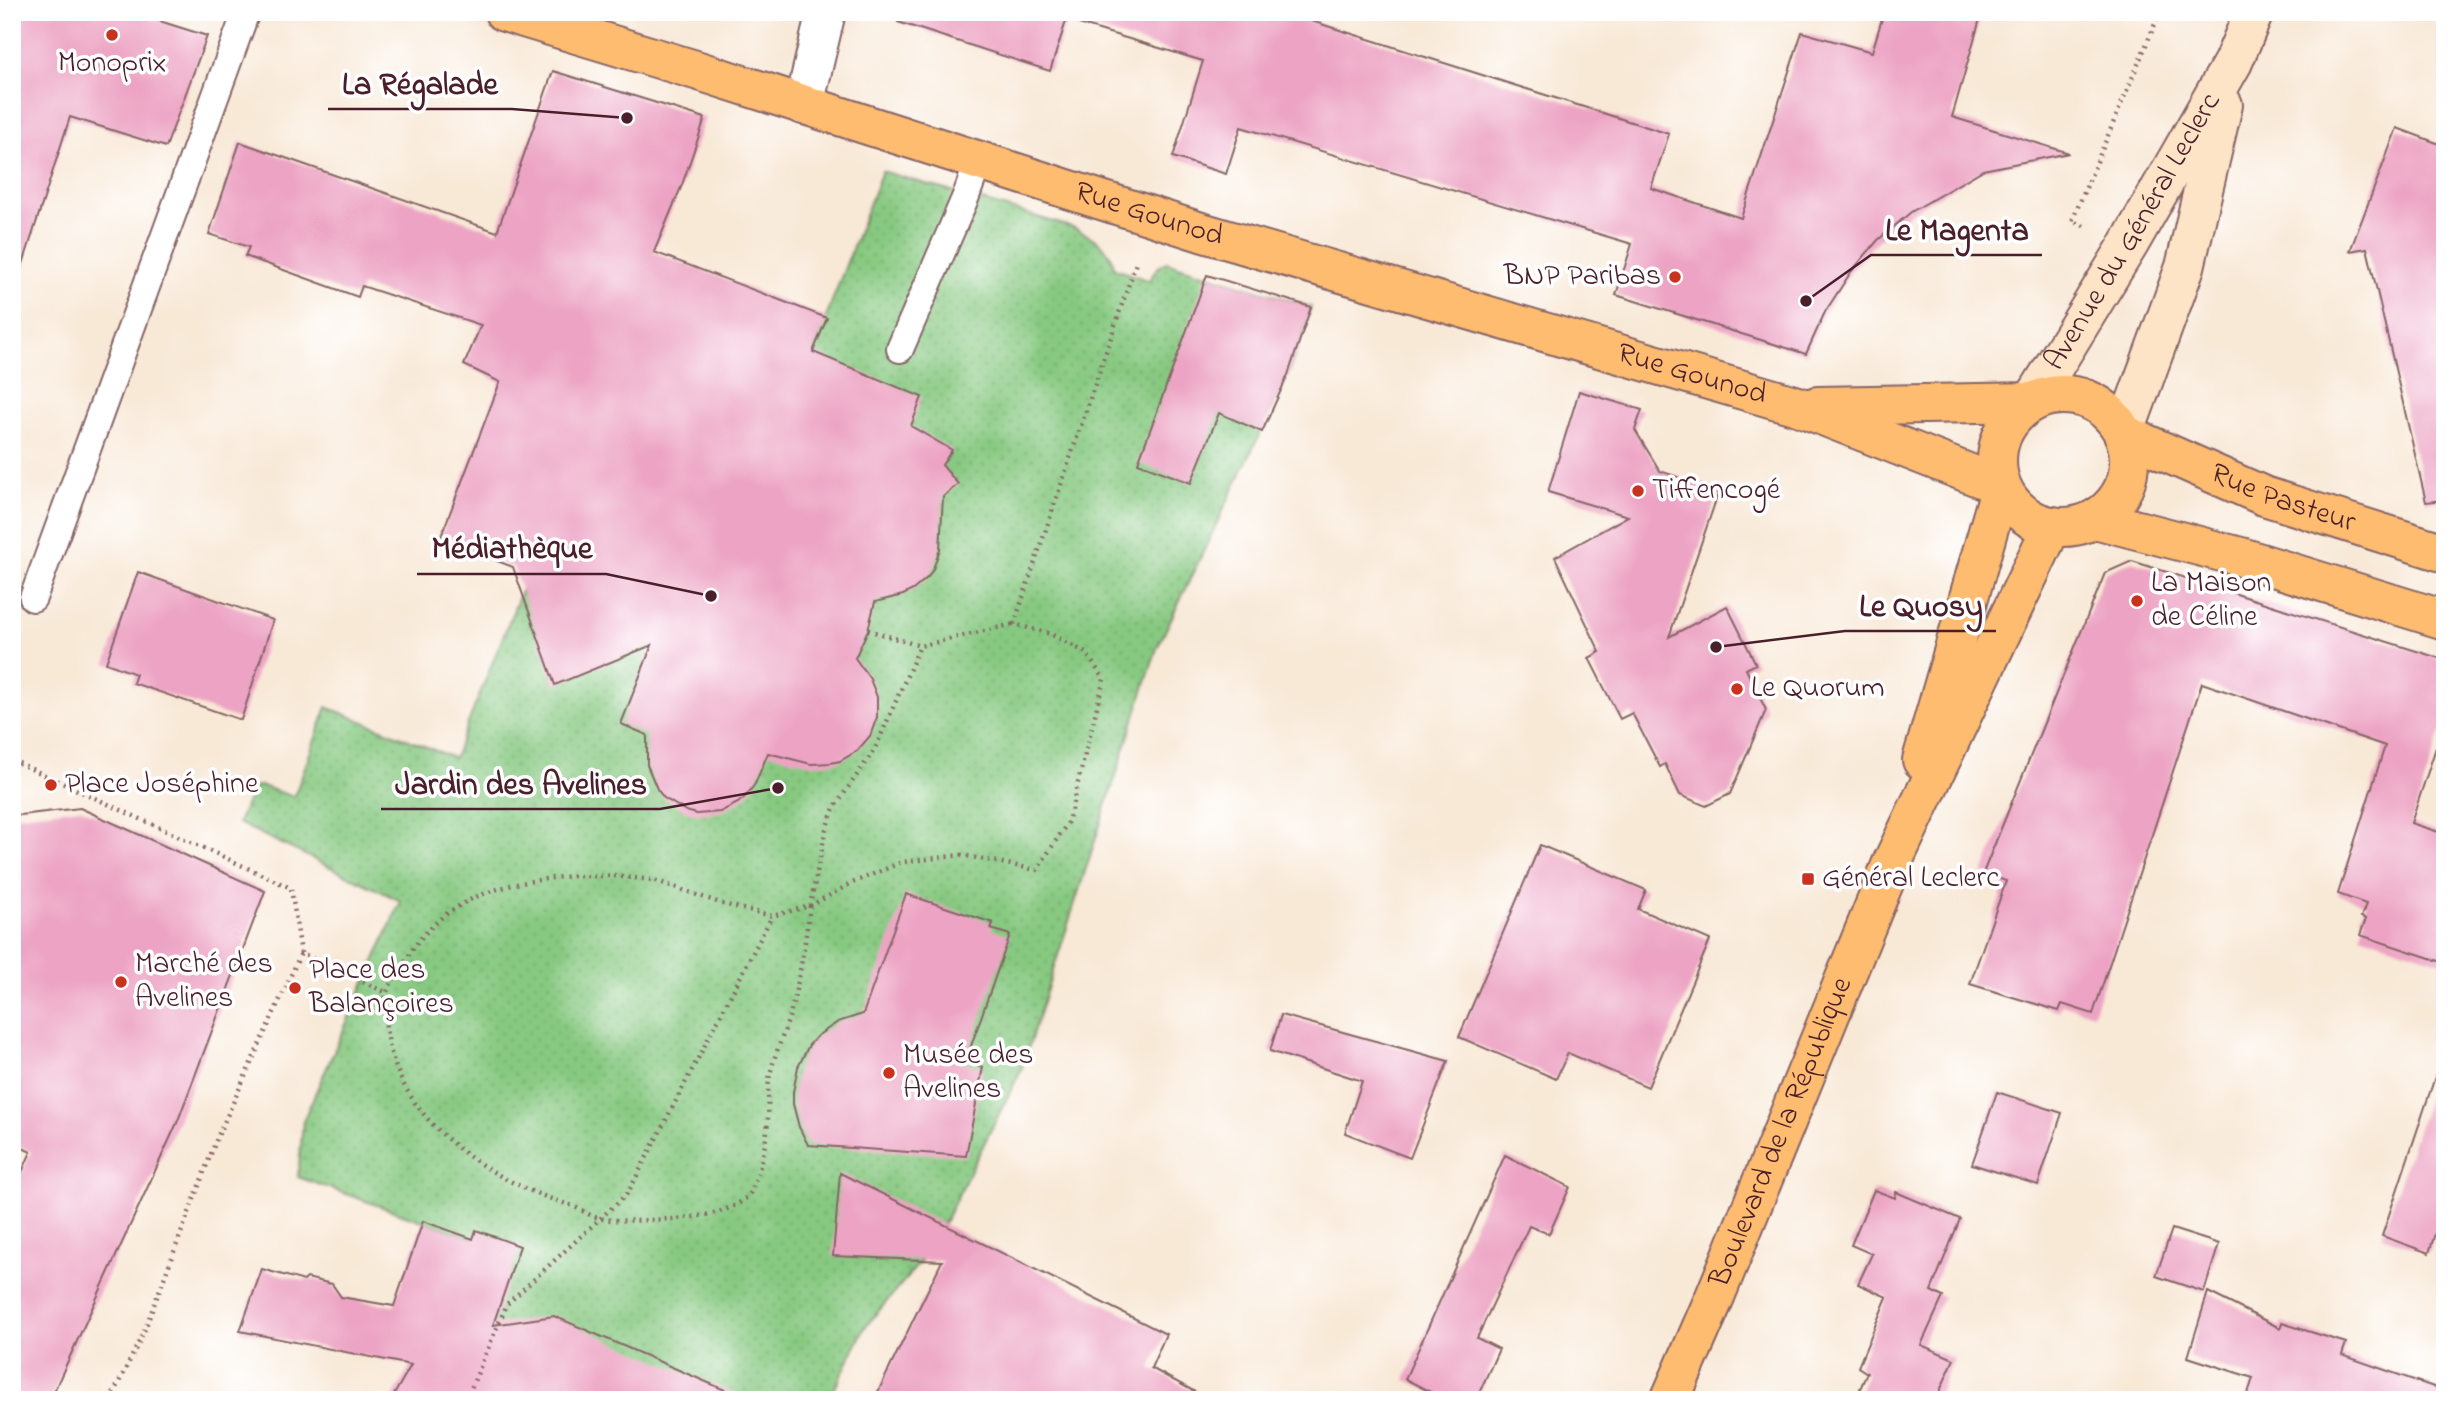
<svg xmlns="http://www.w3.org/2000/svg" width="2457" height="1412" viewBox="0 0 2457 1412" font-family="'Indie Flower',sans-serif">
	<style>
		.park { fill: url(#park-dots); stroke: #687456; stroke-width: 2 }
		.building { fill: #eda4c4 }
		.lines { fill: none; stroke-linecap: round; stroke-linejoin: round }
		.service-casing { stroke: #876567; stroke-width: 30 }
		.minor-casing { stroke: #876567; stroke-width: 42 }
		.secondary-casing { stroke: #876567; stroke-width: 42 }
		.primary-casing { stroke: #876567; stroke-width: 42 }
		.path { stroke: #876567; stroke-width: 4.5; stroke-dasharray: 2 5; stroke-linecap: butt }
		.service { stroke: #fff; stroke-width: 26 }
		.minor { stroke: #fff; stroke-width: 38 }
		.secondary { stroke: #fee4c6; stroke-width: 38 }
		.primary { stroke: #fdbc70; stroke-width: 38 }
		.poi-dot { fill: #c8321e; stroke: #fff; stroke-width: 2.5 }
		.labels { text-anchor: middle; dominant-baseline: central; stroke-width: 7; stroke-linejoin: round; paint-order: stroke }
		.poi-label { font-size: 30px; fill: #4a1f2b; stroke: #fff; text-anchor: start }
		.street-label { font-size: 30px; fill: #4a1f2b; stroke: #fff }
		.leader { fill: none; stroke: #4a1f2b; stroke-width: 2.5 }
		.callout-dot { fill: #4a1f2b; stroke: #fff; stroke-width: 2.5 }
		.callout-label { font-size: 32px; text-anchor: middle; font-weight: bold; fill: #4a1f2b; stroke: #fff; stroke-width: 7; stroke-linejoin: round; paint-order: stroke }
	</style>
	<defs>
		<pattern id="park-dots" width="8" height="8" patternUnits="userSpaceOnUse" patternTransform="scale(1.75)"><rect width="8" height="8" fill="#87c981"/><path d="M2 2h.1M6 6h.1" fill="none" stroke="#76ac70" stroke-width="1.8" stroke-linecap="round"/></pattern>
	</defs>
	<rect width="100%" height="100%" fill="#fff"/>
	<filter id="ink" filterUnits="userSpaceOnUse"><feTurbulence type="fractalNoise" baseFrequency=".0143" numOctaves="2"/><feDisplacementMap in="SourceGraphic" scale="14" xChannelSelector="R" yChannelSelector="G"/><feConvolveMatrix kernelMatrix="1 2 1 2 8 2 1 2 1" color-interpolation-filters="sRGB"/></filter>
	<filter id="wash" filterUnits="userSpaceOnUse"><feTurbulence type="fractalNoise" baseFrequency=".00686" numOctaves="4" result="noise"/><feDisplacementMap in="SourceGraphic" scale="28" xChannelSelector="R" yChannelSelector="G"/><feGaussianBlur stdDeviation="1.57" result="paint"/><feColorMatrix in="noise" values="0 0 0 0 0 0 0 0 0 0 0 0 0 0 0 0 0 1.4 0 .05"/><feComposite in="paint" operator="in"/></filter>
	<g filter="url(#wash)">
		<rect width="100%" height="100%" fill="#f8e8d6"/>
		<path class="park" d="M 882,171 L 1074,228 C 1094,238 1110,245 1114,268 L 1149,281 L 1157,268 L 1166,262 L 1311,307 L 1288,375 L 1157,648 L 1021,1070 L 931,1249 L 865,1327 L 829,1400 L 450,1400 L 473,1239 L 298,1177 L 303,1121 L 401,901 L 238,823 L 253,787 L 262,786 L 294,797 L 327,707 L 454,758 L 568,475 L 741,539 Z"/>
		<g id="blocks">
			<g class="building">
				<path d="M 12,12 L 131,12 L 207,36 L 166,147 L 70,117 L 22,267 L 12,265 Z"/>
				<path d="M 900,12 L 1069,12 L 1050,71 L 898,22 Z"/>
				<path d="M 1081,12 L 1283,12 L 1669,134 L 1651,188 L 1741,218 L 1802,32 L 1872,52 L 1884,12 L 1982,12 L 1952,117 L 2069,153 L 1983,170 L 1911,212 L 1878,240 L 1851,272 L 1825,312 L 1806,354 L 1616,295 L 1632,244 L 1241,127 L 1226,174 L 1173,157 L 1203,61 L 1079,24 Z"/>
				<path d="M 553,71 L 705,118 L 682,185 L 654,252 L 827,318 L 813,352 L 922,397 L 911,426 L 952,450 L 942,465 L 958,484 L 943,497 L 940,549 L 933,569 L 928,577 L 913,590 L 903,595 L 875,602 L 868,630 L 855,658 L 870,679 L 877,697 L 877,717 L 870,736 L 857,751 L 840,761 L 830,763 L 811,764 L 768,753 L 755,784 L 746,796 L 738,803 L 720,812 L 697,814 L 686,811 L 664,798 L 657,789 L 647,765 L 647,735 L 621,724 L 652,645 L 555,685 L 513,567 L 440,539 L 500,382 L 464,365 L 481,325 L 362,286 L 358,297 L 245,256 L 249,247 L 209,234 L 240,142 L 497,232 Z"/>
				<path d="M 2397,128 L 2445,146 L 2445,500 L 2426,502 L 2367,248 L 2350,251 Z"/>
				<path d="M 1207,275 L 1311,307 L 1288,375 L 1262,432 L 1219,413 L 1191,483 L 1138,463 Z"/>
				<path d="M 1579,391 L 1642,410 L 1635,430 L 1660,471 L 1719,491 L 1669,637 L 1727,606 L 1756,664 L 1746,669 L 1766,710 L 1730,794 L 1706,806 L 1680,795 L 1665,764 L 1660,767 L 1632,713 L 1620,719 L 1589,658 L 1600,652 L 1555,557 L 1628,516 L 1548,492 Z"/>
				<path d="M 2132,561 L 2445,660 L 2445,720 L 2411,823 L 2445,834 L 2445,963 L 2360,935 L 2366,919 L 2361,917 L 2366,904 L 2338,894 L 2385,746 L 2202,683 L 2093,1014 L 2062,1004 L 2059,1011 L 1970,984 L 2006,881 L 1983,873 L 2105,573 Z"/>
				<path d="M 138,572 L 273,620 L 241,720 L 133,683 L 136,674 L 106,663 Z"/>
				<path d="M 80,808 L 265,891 L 177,1123 L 50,1400 L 12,1400 L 12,1194 L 31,1152 L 12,1143 L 12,816 Z"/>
				<path d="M 1540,845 L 1646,890 L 1638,909 L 1710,940 L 1648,1087 L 1568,1053 L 1556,1079 L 1459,1037 Z"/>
				<path d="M 906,894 L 993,923 L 991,929 L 1010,935 L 965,1063 L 983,1067 L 966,1156 L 808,1145 L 799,1127 L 793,1104 L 793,1092 L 798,1067 L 809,1045 L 817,1036 L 838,1022 L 863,1014 Z"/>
				<path d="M 1281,1015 L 1448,1061 L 1410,1158 L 1345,1133 L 1362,1081 L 1270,1051 Z"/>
				<path d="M 2436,1074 L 2445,1075 L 2445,1201 L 2429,1253 L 2382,1236 Z"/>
				<path d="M 1997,1092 L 2062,1113 L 2038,1185 L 1972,1164 Z"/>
				<path d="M 1505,1155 L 1570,1187 L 1549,1234 L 1529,1226 L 1477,1338 L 1499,1349 L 1476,1400 L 1446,1400 L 1405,1379 Z"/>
				<path d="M 840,1173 L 1166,1334 L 1151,1368 L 1210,1400 L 874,1400 L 942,1261 L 833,1256 Z"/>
				<path d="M 1874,1190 L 1895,1198 L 1896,1192 L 1960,1219 L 1931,1291 L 1943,1297 L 1921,1345 L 1954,1359 L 1936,1400 L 1855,1400 L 1867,1373 L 1858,1367 L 1887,1297 L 1858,1284 L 1872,1254 L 1851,1245 Z"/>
				<path d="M 423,1221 L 473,1239 L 476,1230 L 520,1246 L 493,1325 L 554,1316 L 748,1400 L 391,1400 L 411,1365 L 240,1331 L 262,1269 L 304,1281 L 307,1278 L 332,1284 L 341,1297 L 394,1306 Z"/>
				<path d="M 2172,1229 L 2219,1244 L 2204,1292 L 2156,1276 Z"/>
				<path d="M 2208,1292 L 2280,1328 L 2282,1323 L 2346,1343 L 2342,1355 L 2445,1391 L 2445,1400 L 2246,1400 L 2253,1378 L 2188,1357 Z"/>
			</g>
		</g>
	</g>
	<g filter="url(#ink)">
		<use href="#blocks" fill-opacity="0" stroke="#876567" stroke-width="2"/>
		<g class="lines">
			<defs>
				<g id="service">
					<path d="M 900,349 L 966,196 L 979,160"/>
					<path d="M 33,598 L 246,12"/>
				</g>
				<path id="minor" d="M 804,105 L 826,12"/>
				<g id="secondary">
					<path id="s1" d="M 2032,402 L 2129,244 L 2233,62 L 2254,12"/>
					<path d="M 2124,434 L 2185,267 L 2223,105"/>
				</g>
				<g id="primary">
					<path id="s2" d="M 504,12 L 699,71 L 1201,232 L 1798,406 L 2001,486"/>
					<circle cx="2063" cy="461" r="66"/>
					<path d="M 1817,406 L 2032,402"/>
					<path id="s3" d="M 2124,434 L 2264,496 L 2445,553"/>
					<path d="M 2095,519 L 2241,557 L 2445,620"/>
					<path d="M 1922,760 L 2001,486"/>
					<path id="s4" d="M 1670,1400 L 1714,1299 L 1892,863 L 2052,526"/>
				</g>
			</defs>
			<use href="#service" class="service-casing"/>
			<use href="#minor" class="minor-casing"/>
			<use href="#secondary" class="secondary-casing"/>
			<use href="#primary" class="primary-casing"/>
			<g class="path">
				<path d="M 2084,226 L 2072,221 L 2160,12"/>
				<path d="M 868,630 L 920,646 L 1014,624"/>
				<path d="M 12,760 L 291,888 L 301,953 L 387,993"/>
				<path d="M 572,876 L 613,876 L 654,880 L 723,904 L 772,916 L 810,906 C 805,943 800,978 790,1014 C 784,1035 772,1060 769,1080 C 767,1092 769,1105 768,1117 C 767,1138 763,1159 756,1179 C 753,1185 752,1193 747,1197 C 728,1214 696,1217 672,1219 C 650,1220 626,1222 603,1219 C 592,1218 581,1209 570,1205 C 492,1182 403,1125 388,1039 C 385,1025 383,1005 387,992 C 391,981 400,970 406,960 C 442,897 504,882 572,876 Z"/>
				<path d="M 810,906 L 850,884 L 902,862 L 962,855 L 1037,870 L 1068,822 L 1104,679 L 1086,653 L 1051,634 L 1014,624 L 1136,263"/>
				<path d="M 810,906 L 826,829 L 834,808 L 875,749 L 920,646"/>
				<path d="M 110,1400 L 143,1334 L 217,1138 L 301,953"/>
				<path d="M 466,1400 L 507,1304 L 628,1193 L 772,916"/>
			</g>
			<use href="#service" class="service"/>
			<use href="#minor" class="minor"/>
			<use href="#secondary" class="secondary"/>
			<use href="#primary" class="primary"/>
		</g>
	</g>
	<g class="poi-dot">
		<circle cx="112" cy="35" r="7"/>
		<circle cx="1675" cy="277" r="7"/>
		<circle cx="1638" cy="491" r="7"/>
		<circle cx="2137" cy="601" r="7"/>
		<circle cx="1737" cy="689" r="7"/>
		<circle cx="51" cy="785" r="7"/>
		<rect x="1801" y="872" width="14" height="14" rx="3.5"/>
		<circle cx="121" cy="982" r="7"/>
		<circle cx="295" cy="988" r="7"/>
		<circle cx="889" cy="1073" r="7"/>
	</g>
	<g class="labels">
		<g class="poi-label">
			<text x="112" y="64" text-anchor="middle">Monoprix</text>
			<text x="1661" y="277" text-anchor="end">BNP Paribas</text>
			<text x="1652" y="491">Tiffencogé</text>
			<text x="2151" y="584">La Maison<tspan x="2151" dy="34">de Céline</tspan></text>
			<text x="1751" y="689">Le Quorum</text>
			<text x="65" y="785">Place Joséphine</text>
			<text x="1822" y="879">Général Leclerc</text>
			<text x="135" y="965">Marché des<tspan x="135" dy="34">Avelines</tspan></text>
			<text x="309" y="971">Place des<tspan x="309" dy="34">Balançoires</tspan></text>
			<text x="903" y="1056">Musée des<tspan x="903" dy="34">Avelines</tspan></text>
		</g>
		<g class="street-label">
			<text stroke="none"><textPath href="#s2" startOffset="676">Rue Gounod</textPath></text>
			<text stroke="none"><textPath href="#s1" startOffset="198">Avenue du Général Leclerc</textPath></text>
			<text stroke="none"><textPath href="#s2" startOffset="1242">Rue Gounod</textPath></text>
			<text stroke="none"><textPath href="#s3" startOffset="172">Rue Pasteur</textPath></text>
			<text stroke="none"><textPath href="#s4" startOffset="290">Boulevard de la République</textPath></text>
		</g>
	</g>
	<path class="leader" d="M627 118L512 109H328M1806 301L1871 255H2042M711 596L606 574H417M1716 647L1845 631H1996M778 788L660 809H381"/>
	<g class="callout-dot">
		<circle cx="627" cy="118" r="7"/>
		<circle cx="1806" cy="301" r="7"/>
		<circle cx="711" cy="596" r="7"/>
		<circle cx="1716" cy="647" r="7"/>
		<circle cx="778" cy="788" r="7"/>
	</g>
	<g class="callout-label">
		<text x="420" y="94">La Régalade</text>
		<text x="1957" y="240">Le Magenta</text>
		<text x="512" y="558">Médiathèque</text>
		<text x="1921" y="616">Le Quosy</text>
		<text x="521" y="794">Jardin des Avelines</text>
	</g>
	<rect width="2457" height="1412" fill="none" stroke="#fff" stroke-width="42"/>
</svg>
